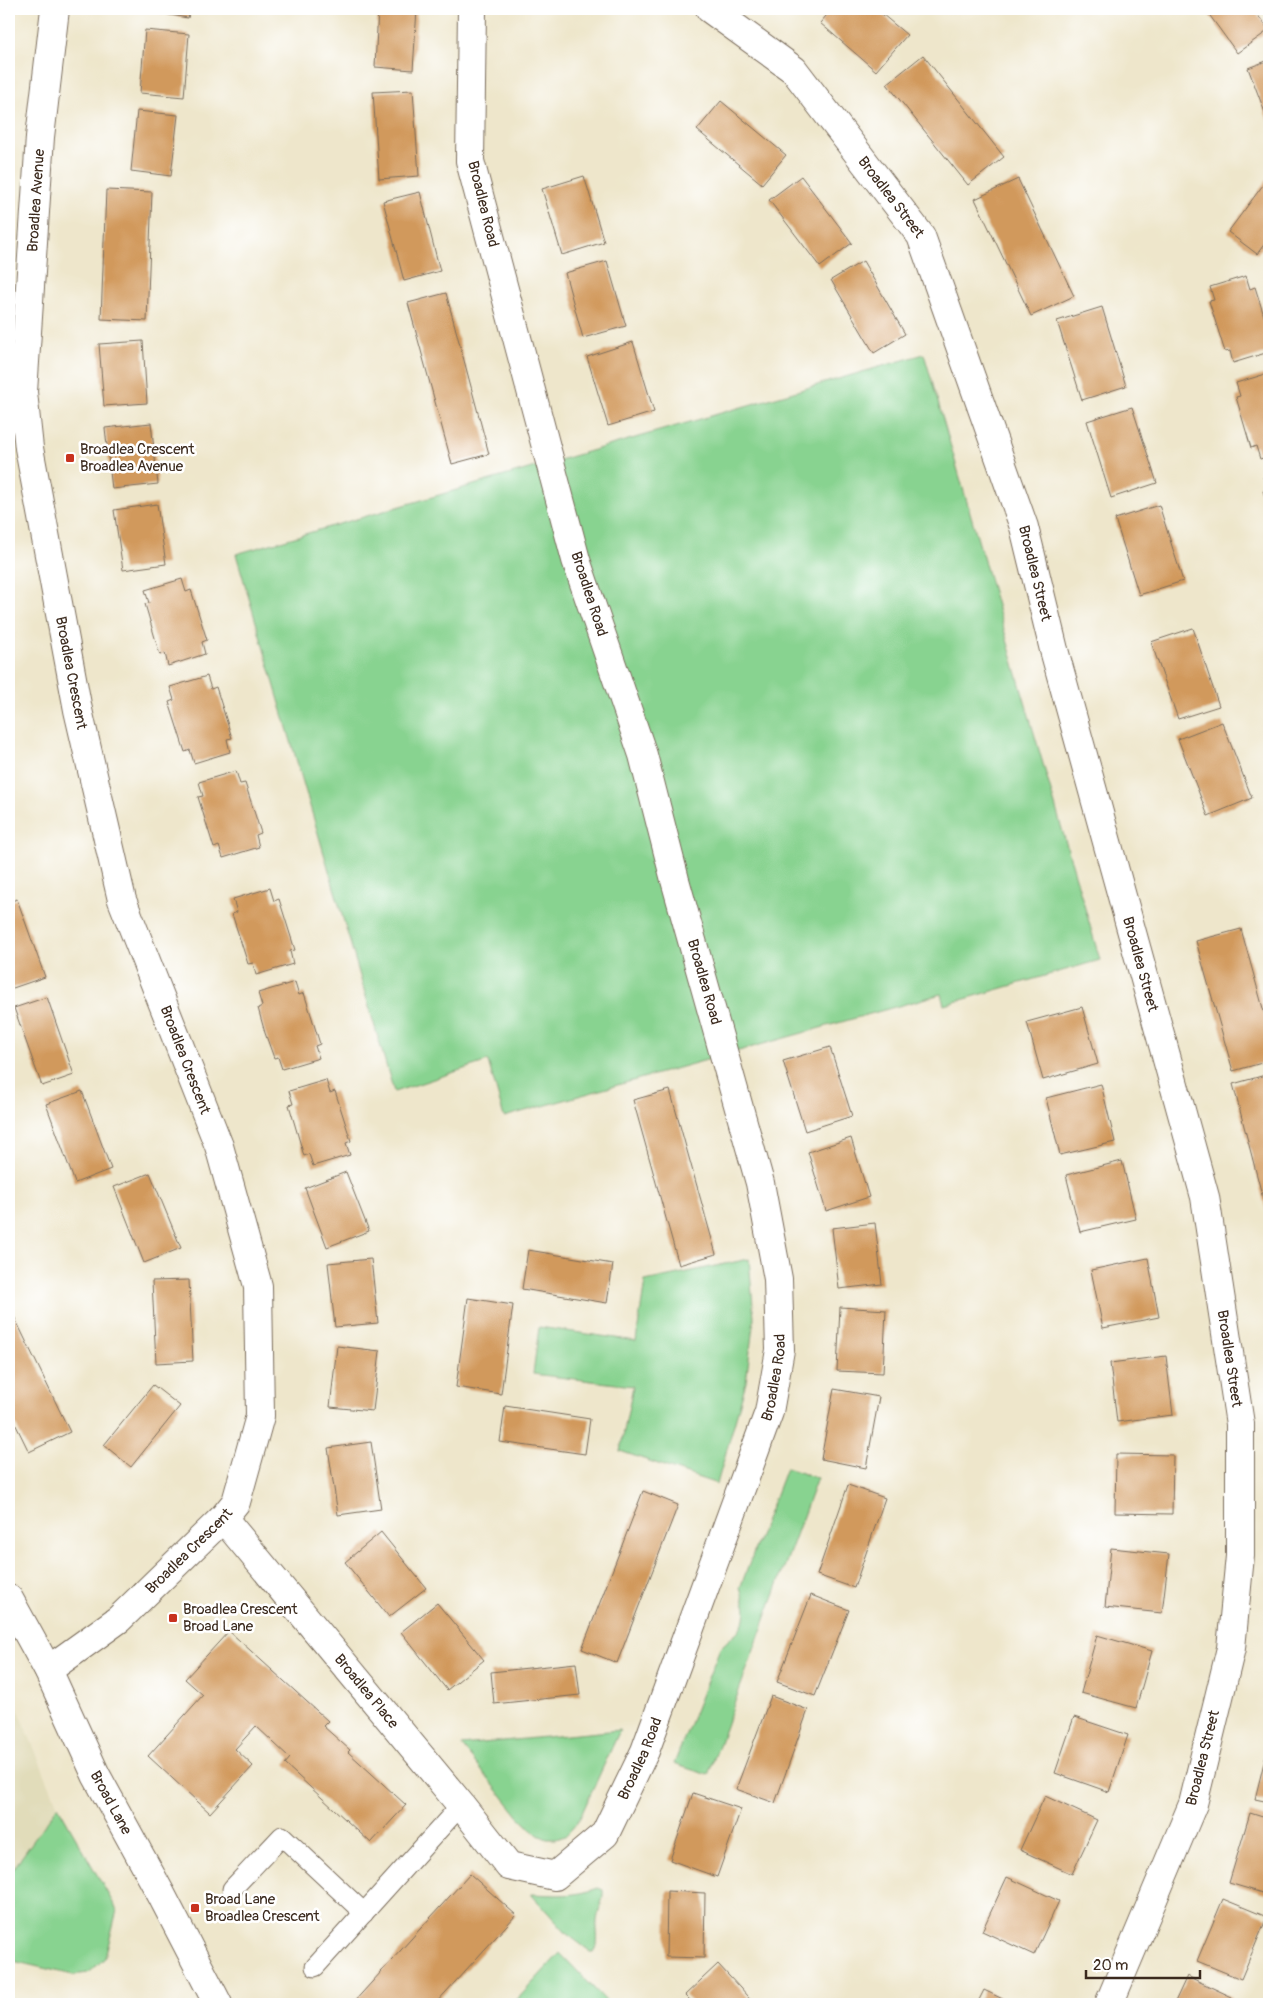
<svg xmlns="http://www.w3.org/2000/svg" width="1278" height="2013" viewBox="0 0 1278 2013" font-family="Pangolin,sans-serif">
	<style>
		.built { fill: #e1dcba }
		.green { fill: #88d390; stroke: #627e57 }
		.building { fill: #d1995b }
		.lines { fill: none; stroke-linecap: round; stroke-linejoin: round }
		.lane-casing { stroke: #7a6c5b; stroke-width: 21 }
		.street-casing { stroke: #7a6c5b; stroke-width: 30 }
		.secondary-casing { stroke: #7a6c5b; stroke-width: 30 }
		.lane { stroke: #fff; stroke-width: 19 }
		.street { stroke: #fff; stroke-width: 28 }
		.secondary { stroke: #fff; stroke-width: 28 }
		.poi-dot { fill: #c8321e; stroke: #fff; stroke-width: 2 }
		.labels { text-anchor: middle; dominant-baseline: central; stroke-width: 5; stroke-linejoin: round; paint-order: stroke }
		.street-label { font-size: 15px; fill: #3b2a1e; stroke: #fff }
		.poi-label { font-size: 15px; fill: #3b2a1e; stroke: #fff; text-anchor: start }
	</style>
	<rect width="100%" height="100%" fill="#fff"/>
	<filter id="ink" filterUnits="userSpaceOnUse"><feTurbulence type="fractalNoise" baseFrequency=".02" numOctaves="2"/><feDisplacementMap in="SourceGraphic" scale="10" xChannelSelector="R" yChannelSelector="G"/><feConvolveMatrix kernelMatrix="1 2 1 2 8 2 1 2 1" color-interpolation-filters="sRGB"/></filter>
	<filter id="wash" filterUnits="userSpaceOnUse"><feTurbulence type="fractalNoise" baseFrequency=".0096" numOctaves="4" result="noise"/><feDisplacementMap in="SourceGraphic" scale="20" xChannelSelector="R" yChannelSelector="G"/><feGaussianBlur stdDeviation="1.12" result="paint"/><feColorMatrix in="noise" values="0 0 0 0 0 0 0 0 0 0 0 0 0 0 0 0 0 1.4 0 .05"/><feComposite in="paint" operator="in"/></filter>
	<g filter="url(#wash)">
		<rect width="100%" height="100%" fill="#eee6cb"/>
		<path class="built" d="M 9,1687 L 58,1806 L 9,1875 Z"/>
		<g class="green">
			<path d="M 924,354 L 1100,960 L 944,1005 L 941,994 L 504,1117 L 488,1061 L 394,1092 L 236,554 Z"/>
			<path d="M 749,1259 L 754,1318 L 746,1382 L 717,1484 L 620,1451 L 633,1386 L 533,1374 L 539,1327 L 636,1341 L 645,1281 Z"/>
			<path d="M 786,1468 L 817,1478 L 708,1775 L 674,1764 L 720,1648 L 739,1630 L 745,1619 L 746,1608 L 740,1588 Z"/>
			<path d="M 620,1730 L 578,1822 L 565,1836 L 556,1839 L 547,1839 L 538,1835 L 519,1817 L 461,1745 Z"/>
			<path d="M 58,1806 L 117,1910 L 105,1958 L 88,1973 L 73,1975 L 9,1960 L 9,1875 Z"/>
			<path d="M 598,1888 L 603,1890 C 604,1900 598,1911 597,1921 C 596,1931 600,1945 594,1952 L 591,1952 L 567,1934 L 531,1894 C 555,1895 576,1897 598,1888 Z"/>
			<path d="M 560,1953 L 609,2004 L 513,2004 Z"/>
		</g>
		<g id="blocks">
			<g class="building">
				<path d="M 147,9 L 190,9 L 188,18 L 146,11 Z"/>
				<path d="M 378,9 L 417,9 L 413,70 L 375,67 Z"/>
				<path d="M 832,9 L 876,9 L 907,35 L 876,71 L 820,23 Z"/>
				<path d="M 1205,9 L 1253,9 L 1269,30 L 1237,53 Z"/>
				<path d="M 145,30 L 189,34 L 184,97 L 140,93 Z"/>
				<path d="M 923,55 L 1004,157 L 968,185 L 887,84 Z"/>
				<path d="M 1269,60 L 1269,123 L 1248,68 Z"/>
				<path d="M 413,90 L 419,176 L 379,179 L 373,92 Z"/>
				<path d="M 721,101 L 786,155 L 762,184 L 697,130 Z"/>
				<path d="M 137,111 L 178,115 L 171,176 L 131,171 Z"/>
				<path d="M 584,176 L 604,242 L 562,255 L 542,189 Z"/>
				<path d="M 801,176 L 852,243 L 820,267 L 769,200 Z"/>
				<path d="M 1269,177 L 1269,238 L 1257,254 L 1228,232 Z"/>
				<path d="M 1018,179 L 1074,296 L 1031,316 L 975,199 Z"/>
				<path d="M 106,190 L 152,192 L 147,321 L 101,319 Z"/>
				<path d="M 420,192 L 440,271 L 404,281 L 383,201 Z"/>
				<path d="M 607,261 L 626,326 L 583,338 L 565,273 Z"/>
				<path d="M 863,261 L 905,334 L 874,353 L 831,280 Z"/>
				<path d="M 1246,276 L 1250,289 L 1255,287 L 1269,332 L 1269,338 L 1266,339 L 1269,352 L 1233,363 L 1230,351 L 1225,352 L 1209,301 L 1214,300 L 1210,287 Z"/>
				<path d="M 446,293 L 489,454 L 452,464 L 408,303 Z"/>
				<path d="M 1102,307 L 1126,386 L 1082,400 L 1057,321 Z"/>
				<path d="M 143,341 L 147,403 L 104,406 L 99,344 Z"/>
				<path d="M 633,342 L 654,412 L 608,426 L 587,357 Z"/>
				<path d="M 1269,373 L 1269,456 L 1260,459 L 1256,446 L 1251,448 L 1236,397 L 1240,396 L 1236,383 Z"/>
				<path d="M 1132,407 L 1157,483 L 1111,498 L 1087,421 Z"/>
				<path d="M 151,423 L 158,484 L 112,489 L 105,428 Z"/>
				<path d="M 1269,475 L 1269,510 L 1263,491 L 1267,490 L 1263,477 Z"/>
				<path d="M 157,504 L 166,564 L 123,570 L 114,510 Z"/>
				<path d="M 1159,505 L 1183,581 L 1139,595 L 1115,519 Z"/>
				<path d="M 182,579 L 186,592 L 191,590 L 207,640 L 202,642 L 205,654 L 168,666 L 165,653 L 160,655 L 145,604 L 149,603 L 145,590 Z"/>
				<path d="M 1193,628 L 1219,706 L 1178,719 L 1151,642 Z"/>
				<path d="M 207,676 L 211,689 L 216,687 L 232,738 L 227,739 L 230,752 L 194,763 L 190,750 L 185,752 L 169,702 L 174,700 L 170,687 Z"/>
				<path d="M 1222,722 L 1252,798 L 1208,816 L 1178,739 Z"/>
				<path d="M 236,771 L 240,784 L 245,783 L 261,833 L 256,835 L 259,847 L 223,858 L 219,846 L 214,848 L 198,797 L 203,796 L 199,782 Z"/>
				<path d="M 270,888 L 274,901 L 279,899 L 295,950 L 290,951 L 293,964 L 256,975 L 253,963 L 248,964 L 232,914 L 237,912 L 233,899 Z"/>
				<path d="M 17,899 L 45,977 L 10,989 L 9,985 L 9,902 Z"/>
				<path d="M 1241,929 L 1269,1030 L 1269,1061 L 1233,1071 L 1196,941 Z"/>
				<path d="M 295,982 L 299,995 L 304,993 L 312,1018 L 320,1044 L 315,1046 L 319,1058 L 282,1069 L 278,1057 L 274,1058 L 265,1033 L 258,1008 L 262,1006 L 258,993 Z"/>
				<path d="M 47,997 L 74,1075 L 42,1086 L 14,1008 Z"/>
				<path d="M 1082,1007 L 1098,1064 L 1043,1080 L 1027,1022 Z"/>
				<path d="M 830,1047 L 852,1116 L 805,1131 L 783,1061 Z"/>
				<path d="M 1269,1074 L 1269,1213 L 1267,1214 L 1233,1084 Z"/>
				<path d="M 326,1080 L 330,1093 L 335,1091 L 351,1141 L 346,1143 L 350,1155 L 313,1166 L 309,1154 L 304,1156 L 289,1105 L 293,1104 L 289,1091 Z"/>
				<path d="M 1101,1084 L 1115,1142 L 1060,1155 L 1046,1098 Z"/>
				<path d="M 670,1090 L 716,1254 L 679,1265 L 633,1100 Z"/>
				<path d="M 82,1091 L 111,1169 L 75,1183 L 46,1104 Z"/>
				<path d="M 851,1138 L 869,1197 L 826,1211 L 808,1152 Z"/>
				<path d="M 1122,1161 L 1136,1219 L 1080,1232 L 1066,1175 Z"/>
				<path d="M 346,1172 L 369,1231 L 327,1247 L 305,1188 Z"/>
				<path d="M 150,1173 L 181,1248 L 144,1263 L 114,1187 Z"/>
				<path d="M 875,1223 L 882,1284 L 839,1289 L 832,1228 Z"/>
				<path d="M 528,1250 L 613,1264 L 607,1303 L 522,1289 Z"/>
				<path d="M 1148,1258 L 1159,1317 L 1103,1328 L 1091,1270 Z"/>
				<path d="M 371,1259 L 378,1323 L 335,1327 L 328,1263 Z"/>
				<path d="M 189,1280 L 193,1361 L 156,1363 L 152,1281 Z"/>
				<path d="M 468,1298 L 513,1305 L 501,1394 L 456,1387 Z"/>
				<path d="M 9,1306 L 70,1432 L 29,1452 L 9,1411 Z"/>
				<path d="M 840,1307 L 886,1310 L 883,1373 L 837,1371 Z"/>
				<path d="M 337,1346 L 380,1351 L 373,1411 L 330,1407 Z"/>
				<path d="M 1166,1356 L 1173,1415 L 1117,1422 L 1110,1363 Z"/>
				<path d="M 153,1385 L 180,1406 L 131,1467 L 104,1445 Z"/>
				<path d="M 834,1389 L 879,1397 L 866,1468 L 821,1459 Z"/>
				<path d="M 505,1406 L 590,1419 L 585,1454 L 500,1442 Z"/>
				<path d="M 371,1442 L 381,1509 L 338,1515 L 328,1448 Z"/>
				<path d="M 1116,1454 L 1173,1455 L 1172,1514 L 1115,1513 Z"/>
				<path d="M 848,1485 L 885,1498 L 854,1588 L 817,1575 Z"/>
				<path d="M 643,1491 L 678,1505 L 617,1663 L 582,1649 Z"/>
				<path d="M 381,1532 L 426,1588 L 389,1617 L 345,1562 Z"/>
				<path d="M 1111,1548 L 1169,1554 L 1162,1613 L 1105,1607 Z"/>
				<path d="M 811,1595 L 849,1610 L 815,1696 L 777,1682 Z"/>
				<path d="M 437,1603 L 484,1660 L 447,1690 L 401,1632 Z"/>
				<path d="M 229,1631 L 328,1721 L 323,1726 L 350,1750 L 348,1752 L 406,1805 L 371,1843 L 285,1764 L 290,1758 L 256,1726 L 235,1749 L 253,1766 L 210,1813 L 148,1756 L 203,1695 L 185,1679 Z"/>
				<path d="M 1097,1635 L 1152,1651 L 1136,1708 L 1081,1693 Z"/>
				<path d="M 576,1663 L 580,1695 L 494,1704 L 491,1672 Z"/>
				<path d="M 771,1696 L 808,1710 L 775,1803 L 736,1789 Z"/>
				<path d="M 1074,1717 L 1128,1735 L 1109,1792 L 1055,1773 Z"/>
				<path d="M 1269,1742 L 1269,1802 L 1255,1799 Z"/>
				<path d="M 693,1793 L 741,1809 L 717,1877 L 670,1860 Z"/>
				<path d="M 1045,1796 L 1097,1820 L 1072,1874 L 1020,1850 Z"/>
				<path d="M 1250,1813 L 1269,1819 L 1269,1895 L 1229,1883 Z"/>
				<path d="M 470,1874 L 516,1915 L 435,2004 L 352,2004 Z"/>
				<path d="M 1007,1877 L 1059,1901 L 1034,1955 L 982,1931 Z"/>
				<path d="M 667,1891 L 705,1893 L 704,1958 L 666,1957 Z"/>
				<path d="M 1223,1899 L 1267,1917 L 1241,1979 L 1197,1961 Z"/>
				<path d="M 718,1964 L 740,1988 L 754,2004 L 694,2004 L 685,1995 Z"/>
				<path d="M 1187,1976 L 1232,1997 L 1229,2004 L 1174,2004 Z"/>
				<path d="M 984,1990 L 1013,2004 L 977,2004 Z"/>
			</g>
		</g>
	</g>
	<g filter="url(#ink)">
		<use href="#blocks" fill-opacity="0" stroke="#7a6c5b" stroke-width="1"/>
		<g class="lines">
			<defs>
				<g id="lane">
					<path d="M 232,1889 L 282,1836 L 364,1913"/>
					<path d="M 315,1967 L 461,1805"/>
				</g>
				<g id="street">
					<path id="s1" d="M 710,9 L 794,70 L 921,236 L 1024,527 L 1054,650 L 1205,1197 L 1240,1424 L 1240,1556 L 1231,1648 L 1193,1804 L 1109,2004"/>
					<path id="s2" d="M 223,1518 L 461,1805 L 509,1866 L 555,1876 L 605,1834 L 645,1751 L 769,1412 L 780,1350 L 778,1279 L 760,1183 L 675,880 L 643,755 L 576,560 L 470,161 L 472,9"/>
					<path id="s3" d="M 48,1670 L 119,1619 L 223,1518 L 236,1502 L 260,1416 L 258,1286 L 219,1146 L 122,900 L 78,710 L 29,448 L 23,392 L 40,137 L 55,9"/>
				</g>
				<g id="secondary">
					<path id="s4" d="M 9,1599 L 48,1670 L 96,1775 L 161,1894 L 218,2004"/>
				</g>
			</defs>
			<use href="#lane" class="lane-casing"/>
			<use href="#street" class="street-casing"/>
			<use href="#secondary" class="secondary-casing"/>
			<use href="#lane" class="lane"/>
			<use href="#street" class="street"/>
			<use href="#secondary" class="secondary"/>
		</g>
	</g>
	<g class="poi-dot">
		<rect x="65" y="453" width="10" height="10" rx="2.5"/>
		<rect x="168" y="1613" width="10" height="10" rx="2.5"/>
		<rect x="190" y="1903" width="10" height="10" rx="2.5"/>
	</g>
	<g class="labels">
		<g class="street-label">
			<text stroke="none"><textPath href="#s1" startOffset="264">Broadlea Street</textPath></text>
			<text stroke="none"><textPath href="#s3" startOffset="1592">Broadlea Avenue</textPath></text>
			<text transform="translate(483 204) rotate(76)">Broadlea Road</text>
			<text stroke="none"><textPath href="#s1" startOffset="669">Broadlea Street</textPath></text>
			<text transform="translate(589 594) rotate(72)">Broadlea Road</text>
			<text transform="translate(71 673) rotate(79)">Broadlea Crescent</text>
			<text stroke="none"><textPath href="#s1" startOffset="1074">Broadlea Street</textPath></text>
			<text transform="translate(704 982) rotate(74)">Broadlea Road</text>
			<text transform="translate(185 1060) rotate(69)">Broadlea Crescent</text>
			<text stroke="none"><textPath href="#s1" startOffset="1479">Broadlea Street</textPath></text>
			<text stroke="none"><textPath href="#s2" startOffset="1051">Broadlea Road</textPath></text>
			<text stroke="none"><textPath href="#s3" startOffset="185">Broadlea Crescent</textPath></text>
			<text stroke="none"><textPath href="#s2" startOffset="225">Broadlea Place</textPath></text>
			<text stroke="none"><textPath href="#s2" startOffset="646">Broadlea Road</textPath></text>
			<text transform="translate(1203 1758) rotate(-76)">Broadlea Street</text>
			<text stroke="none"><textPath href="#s4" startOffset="228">Broad Lane</textPath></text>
		</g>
		<g class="poi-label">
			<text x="80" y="449">Broadlea Crescent<tspan x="80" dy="17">Broadlea Avenue</tspan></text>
			<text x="183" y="1609">Broadlea Crescent<tspan x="183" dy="17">Broad Lane</tspan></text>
			<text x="205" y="1899">Broad Lane<tspan x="205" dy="17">Broadlea Crescent</tspan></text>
		</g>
	</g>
	<rect width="1278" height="2013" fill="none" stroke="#fff" stroke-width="30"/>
	<path d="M1086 1970v8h114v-8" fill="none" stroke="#3b2a1e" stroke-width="2.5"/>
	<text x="1093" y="1970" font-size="15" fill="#3b2a1e" stroke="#ffffff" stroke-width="4" paint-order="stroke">20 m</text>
</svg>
